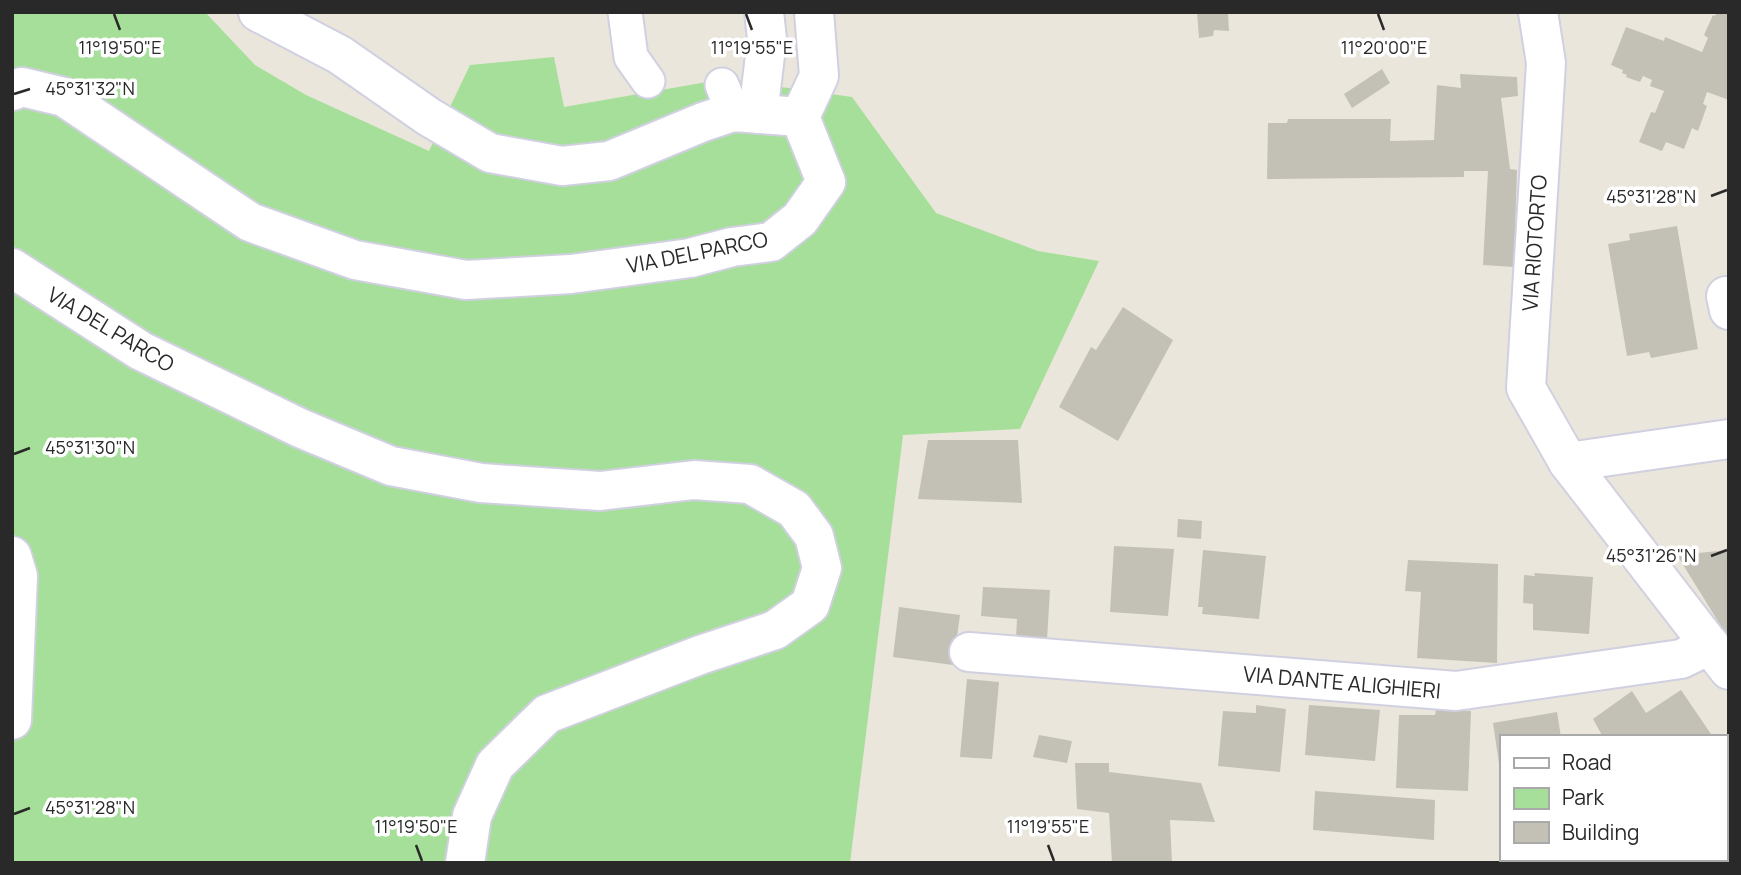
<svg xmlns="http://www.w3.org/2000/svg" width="1741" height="875" viewBox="0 0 1741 875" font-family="Manrope,sans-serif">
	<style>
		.green { fill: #a5df99 }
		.building { fill: #c3c0b6 }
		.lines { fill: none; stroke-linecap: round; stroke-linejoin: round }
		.pedestrian-casing { stroke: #d0d0e1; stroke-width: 37 }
		.minor-casing { stroke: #d0d0e1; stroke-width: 42 }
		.tertiary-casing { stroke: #d0d0e1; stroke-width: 42 }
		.pedestrian { stroke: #fff; stroke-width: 33 }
		.minor { stroke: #fff; stroke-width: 38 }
		.tertiary { stroke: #fff; stroke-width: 38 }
		.ticks { fill: none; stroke: #292929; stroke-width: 2.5 }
		.labels { text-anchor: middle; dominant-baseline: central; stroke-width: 7; stroke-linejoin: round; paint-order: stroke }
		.street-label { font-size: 21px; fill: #292929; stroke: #fff }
		.ticks-label { font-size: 18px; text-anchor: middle; fill: #292929; stroke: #fff; stroke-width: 7; stroke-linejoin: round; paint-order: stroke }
	</style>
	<rect width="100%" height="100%" fill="#eae6db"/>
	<path class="green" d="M 12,12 L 205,12 L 255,65 L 306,95 L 429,151 L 470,65 L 554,57 L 564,107 L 724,79 L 852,97 L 936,213 L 1038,251 L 1099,261 L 1020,429 L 903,435 L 850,863 L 12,863 Z"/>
	<g class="building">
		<path d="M 1197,12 L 1228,12 L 1229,31 L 1214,30 L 1213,36 L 1199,38 Z"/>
		<path d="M 1717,12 L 1729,12 L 1729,100 L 1707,92 L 1703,104 L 1707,106 L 1698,131 L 1692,128 L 1684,149 L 1666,142 L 1662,151 L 1639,142 L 1651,112 L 1655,113 L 1664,91 L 1650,86 L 1652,80 L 1643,76 L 1640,82 L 1626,77 L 1627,75 L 1622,73 L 1623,70 L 1611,65 L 1626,27 L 1664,41 L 1665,37 L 1702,52 L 1708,38 L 1704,35 L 1713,15 L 1715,16 Z"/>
		<path d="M 1382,69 L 1390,83 L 1352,108 L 1344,94 Z"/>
		<path d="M 1460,74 L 1517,77 L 1518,96 L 1501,98 L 1510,169 L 1517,170 L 1514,267 L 1483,265 L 1488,171 L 1464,171 L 1464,177 L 1267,179 L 1268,123 L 1287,123 L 1288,119 L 1391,119 L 1390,141 L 1434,140 L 1437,85 L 1461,88 Z"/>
		<path d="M 1677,226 L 1698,349 L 1651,358 L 1649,352 L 1627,356 L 1608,244 L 1630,240 L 1629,234 Z"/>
		<path d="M 1123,307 L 1173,340 L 1118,441 L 1059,407 L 1091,347 L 1096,350 Z"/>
		<path d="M 928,440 L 1018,440 L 1022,503 L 918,499 Z"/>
		<path d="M 1178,519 L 1202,521 L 1201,539 L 1177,537 Z"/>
		<path d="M 1114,546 L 1174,549 L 1168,616 L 1110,612 Z"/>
		<path d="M 1203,550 L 1266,556 L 1259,619 L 1202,614 L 1203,607 L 1198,607 Z"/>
		<path d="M 1729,550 L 1729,639 L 1677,555 Z"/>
		<path d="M 1408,560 L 1498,564 L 1497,663 L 1417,658 L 1421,592 L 1405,591 Z"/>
		<path d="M 1534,573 L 1593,577 L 1589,634 L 1533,630 L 1533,604 L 1523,603 L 1524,575 L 1535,576 Z"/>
		<path d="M 983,587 L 1050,590 L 1047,640 L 1016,638 L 1017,619 L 981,616 Z"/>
		<path d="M 899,607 L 960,615 L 953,665 L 893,657 Z"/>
		<path d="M 967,679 L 999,682 L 992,759 L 960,757 Z"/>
		<path d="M 1681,690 L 1713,737 L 1603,737 L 1593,719 L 1632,691 L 1646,713 Z"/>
		<path d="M 1256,705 L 1286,709 L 1280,772 L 1218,766 L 1223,711 L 1256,713 Z"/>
		<path d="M 1309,705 L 1380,710 L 1375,761 L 1305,755 Z"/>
		<path d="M 1436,710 L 1471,711 L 1468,791 L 1396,788 L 1399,715 L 1435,715 Z"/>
		<path d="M 1557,712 L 1561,737 L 1501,737 L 1500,770 L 1493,723 Z"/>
		<path d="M 1039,735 L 1072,741 L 1067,763 L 1033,757 Z"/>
		<path d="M 1075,763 L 1109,763 L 1109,772 L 1201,783 L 1215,822 L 1170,820 L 1172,863 L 1112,863 L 1109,813 L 1077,809 Z"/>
		<path d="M 1729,774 L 1729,863 L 1725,863 L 1725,776 Z"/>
		<path d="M 1315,791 L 1435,800 L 1434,840 L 1313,830 Z"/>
		<rect x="1615" y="859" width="93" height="4"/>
	</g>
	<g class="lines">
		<defs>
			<g id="pedestrian">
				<path d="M 625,12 L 631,57 L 648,81"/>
				<path d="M 722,85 L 733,112"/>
			</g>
			<g id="minor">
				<path d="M 12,91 L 22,87 L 64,97 L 250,222 L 355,260 L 466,280 L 571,274 L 690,258 L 732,247 L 771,242 L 800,219 L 826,182 L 800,117 L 733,112 L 703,122 L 609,161 L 562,166 L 490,153 L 429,117 L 340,55 L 258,12"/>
				<path d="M 758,114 L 767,39 L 764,12"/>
				<path d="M 800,117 L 819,76 L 814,12"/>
				<path d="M 12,268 L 141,351 L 300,428 L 391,466 L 481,483 L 600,491 L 694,480 L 750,484 L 794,509 L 814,536 L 822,568 L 810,605 L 775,630 L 700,655 L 547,714 L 495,765 L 472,816 L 465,863"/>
				<path d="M 1729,296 L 1726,296 L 1729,310"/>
				<path d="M 1568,462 L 1729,439"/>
				<path d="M 12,556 L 18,576 L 12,720"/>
				<path d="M 969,652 L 1456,691 L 1681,659 L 1710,645"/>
				<path d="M 1725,763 L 1729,762"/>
				<path d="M 1600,863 L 1600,859"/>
			</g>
			<path id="tertiary" d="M 1538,12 L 1546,63 L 1526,388 L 1568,462 L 1729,670"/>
		</defs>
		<use href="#pedestrian" class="pedestrian-casing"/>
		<use href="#minor" class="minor-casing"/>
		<use href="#tertiary" class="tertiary-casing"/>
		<use href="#pedestrian" class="pedestrian"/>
		<use href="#minor" class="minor"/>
		<use href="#tertiary" class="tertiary"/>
	</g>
	<path class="ticks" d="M 114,14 L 120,30M 746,14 L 752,30M 1378,14 L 1384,30M 14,94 L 30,89M 1711,196 L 1727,190M 14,454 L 30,448M 1711,556 L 1727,550M 14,814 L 30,808M 416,845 L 422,861M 1048,845 L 1054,861"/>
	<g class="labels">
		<g class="street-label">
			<text transform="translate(1534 243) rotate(-86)">VIA RIOTORTO</text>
			<text transform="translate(697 252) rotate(-11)">VIA DEL PARCO</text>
			<text transform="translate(111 329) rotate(31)">VIA DEL PARCO</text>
			<text transform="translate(1342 682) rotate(5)">VIA DANTE ALIGHIERI</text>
		</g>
	</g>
	<g class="ticks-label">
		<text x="120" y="54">11°19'50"E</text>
		<text x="752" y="54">11°19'55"E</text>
		<text x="1384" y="54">11°20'00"E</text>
		<text x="90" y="95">45°31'32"N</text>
		<text x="1651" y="203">45°31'28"N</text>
		<text x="90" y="454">45°31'30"N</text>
		<text x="1651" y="562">45°31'26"N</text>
		<text x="90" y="814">45°31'28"N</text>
		<text x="416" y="833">11°19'50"E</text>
		<text x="1048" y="833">11°19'55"E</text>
	</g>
	<rect width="1741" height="875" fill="none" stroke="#292929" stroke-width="28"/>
	<rect x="1500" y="735" width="228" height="126" fill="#ffffff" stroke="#a9a9a9" stroke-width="2"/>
	<rect x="1514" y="758" width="35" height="10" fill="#ffffff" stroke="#a9a9a9" stroke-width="2"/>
	<text x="1562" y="770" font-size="21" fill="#292929">Road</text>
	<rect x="1514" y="788" width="35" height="21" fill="#a5df99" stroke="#a9a9a9" stroke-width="2"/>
	<text x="1562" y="805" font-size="21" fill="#292929">Park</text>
	<rect x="1514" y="822" width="35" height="21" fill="#c3c0b6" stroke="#a9a9a9" stroke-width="2"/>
	<text x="1562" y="840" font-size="21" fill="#292929">Building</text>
</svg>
